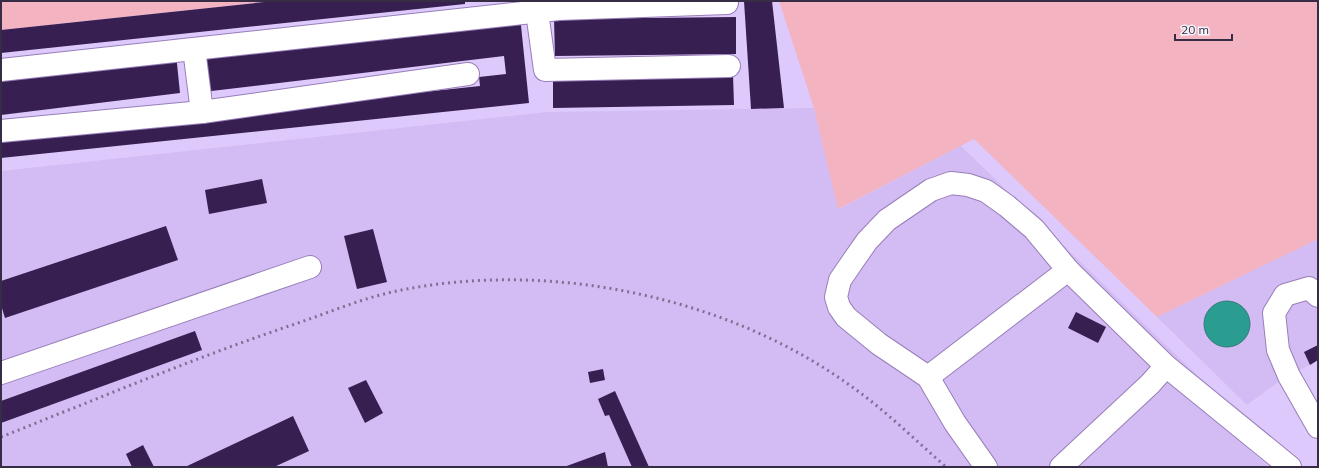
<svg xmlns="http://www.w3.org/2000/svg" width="1319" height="468" viewBox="0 0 1319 468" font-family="Mulish,sans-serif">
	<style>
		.built { fill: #d3bcf3 }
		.green { fill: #f3b3c1 }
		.water { fill: #2b9c90; stroke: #2f7a7a }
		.building { fill: #381f52 }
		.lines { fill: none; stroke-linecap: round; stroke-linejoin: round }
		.minor-casing { stroke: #987eb9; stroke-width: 24 }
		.minor { stroke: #fff; stroke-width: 22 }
		.rail { stroke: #7e6f93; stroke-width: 3; stroke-dasharray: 2 4; stroke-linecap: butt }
	</style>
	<rect width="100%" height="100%" fill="#dec9fc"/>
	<g class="built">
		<path d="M 814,108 L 839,209 L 961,146 L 1233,410 L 1221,425 L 1269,467 L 1,467 L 1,171 L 547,112 Z"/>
		<path d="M 1318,239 L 1318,360 L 1280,381 L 1247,405 L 1157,317 Z"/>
	</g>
	<g class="green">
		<path d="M 1,1 L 274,1 L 1,30 Z"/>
		<path d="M 779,1 L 1318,1 L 1318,239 L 1157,317 L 974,139 L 838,209 L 814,108 Z"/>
	</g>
	<circle class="water" cx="1227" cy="324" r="23"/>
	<g class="building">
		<path d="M 274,1 L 465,1 L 465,4 L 1,53 L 1,30 Z"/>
		<path d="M 744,1 L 772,1 L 784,108 L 751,109 Z"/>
		<path d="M 520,16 L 529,103 L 1,158 L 1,137 L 480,86 L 479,77 L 506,74 L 504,56 L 203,92 L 199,55 Z"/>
		<path d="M 736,17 L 736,54 L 555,56 L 554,19 Z"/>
		<path d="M 176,54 L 180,93 L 1,115 L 1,77 Z"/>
		<path d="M 733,75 L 734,105 L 553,108 L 553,78 Z"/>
		<path d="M 262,179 L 267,203 L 209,214 L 205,190 Z"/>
		<path d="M 166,226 L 178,260 L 5,318 L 1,305 L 1,281 Z"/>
		<path d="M 373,229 L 387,282 L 357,289 L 344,236 Z"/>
		<path d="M 1076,312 L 1106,327 L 1098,343 L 1068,328 Z"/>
		<path d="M 195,331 L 202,350 L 1,423 L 1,401 Z"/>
		<path d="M 1318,345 L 1318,360 L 1310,365 L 1304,352 Z"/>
		<path d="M 603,369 L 605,380 L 590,383 L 588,372 Z"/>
		<path d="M 366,380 L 383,413 L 365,423 L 348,388 Z"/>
		<path d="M 615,391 L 623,409 L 649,467 L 632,467 L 609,415 L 605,416 L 598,399 Z"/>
		<path d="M 293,416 L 309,451 L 274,467 L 185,467 Z"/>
		<path d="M 143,445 L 154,467 L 132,467 L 126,454 Z"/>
		<path d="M 605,452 L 608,467 L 564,467 Z"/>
	</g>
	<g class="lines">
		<defs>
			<g id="minor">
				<path d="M 537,12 L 545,70 L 729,66"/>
				<path d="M 194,49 L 202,112"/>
				<path d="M 1,70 L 559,9 L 727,3"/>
				<path d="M 1,131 L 202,112 L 468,74"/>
				<path d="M 1318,296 L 1309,288 L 1285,295 L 1274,313 L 1278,350 L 1289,376 L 1318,427"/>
				<path d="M 1,373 L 310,267"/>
				<path d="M 928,377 L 1068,270"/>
				<path d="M 986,467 L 955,423 L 928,377 L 879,344 L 846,317 L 839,307 L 836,297 L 840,280 L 853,261 L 867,241 L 887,220 L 931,190 L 951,183 L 968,185 L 986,191 L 1007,206 L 1034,229 L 1068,270 L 1166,366 L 1290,467"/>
				<path d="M 1061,467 L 1150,384 L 1166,366"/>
			</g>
		</defs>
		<use href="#minor" class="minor-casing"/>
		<use href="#minor" class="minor"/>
		<path class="rail" d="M 1,437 C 97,399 192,359 289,326 C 323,315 357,300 392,292 C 542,259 722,294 848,384 C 883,408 914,439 946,467"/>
	</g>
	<rect width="1319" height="468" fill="none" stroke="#372c45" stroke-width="4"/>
	<path d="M1175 34v6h57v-6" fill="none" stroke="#372c45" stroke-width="2"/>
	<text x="1181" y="34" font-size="12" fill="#372c45" stroke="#f6f4fa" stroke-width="3" paint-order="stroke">20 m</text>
</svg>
